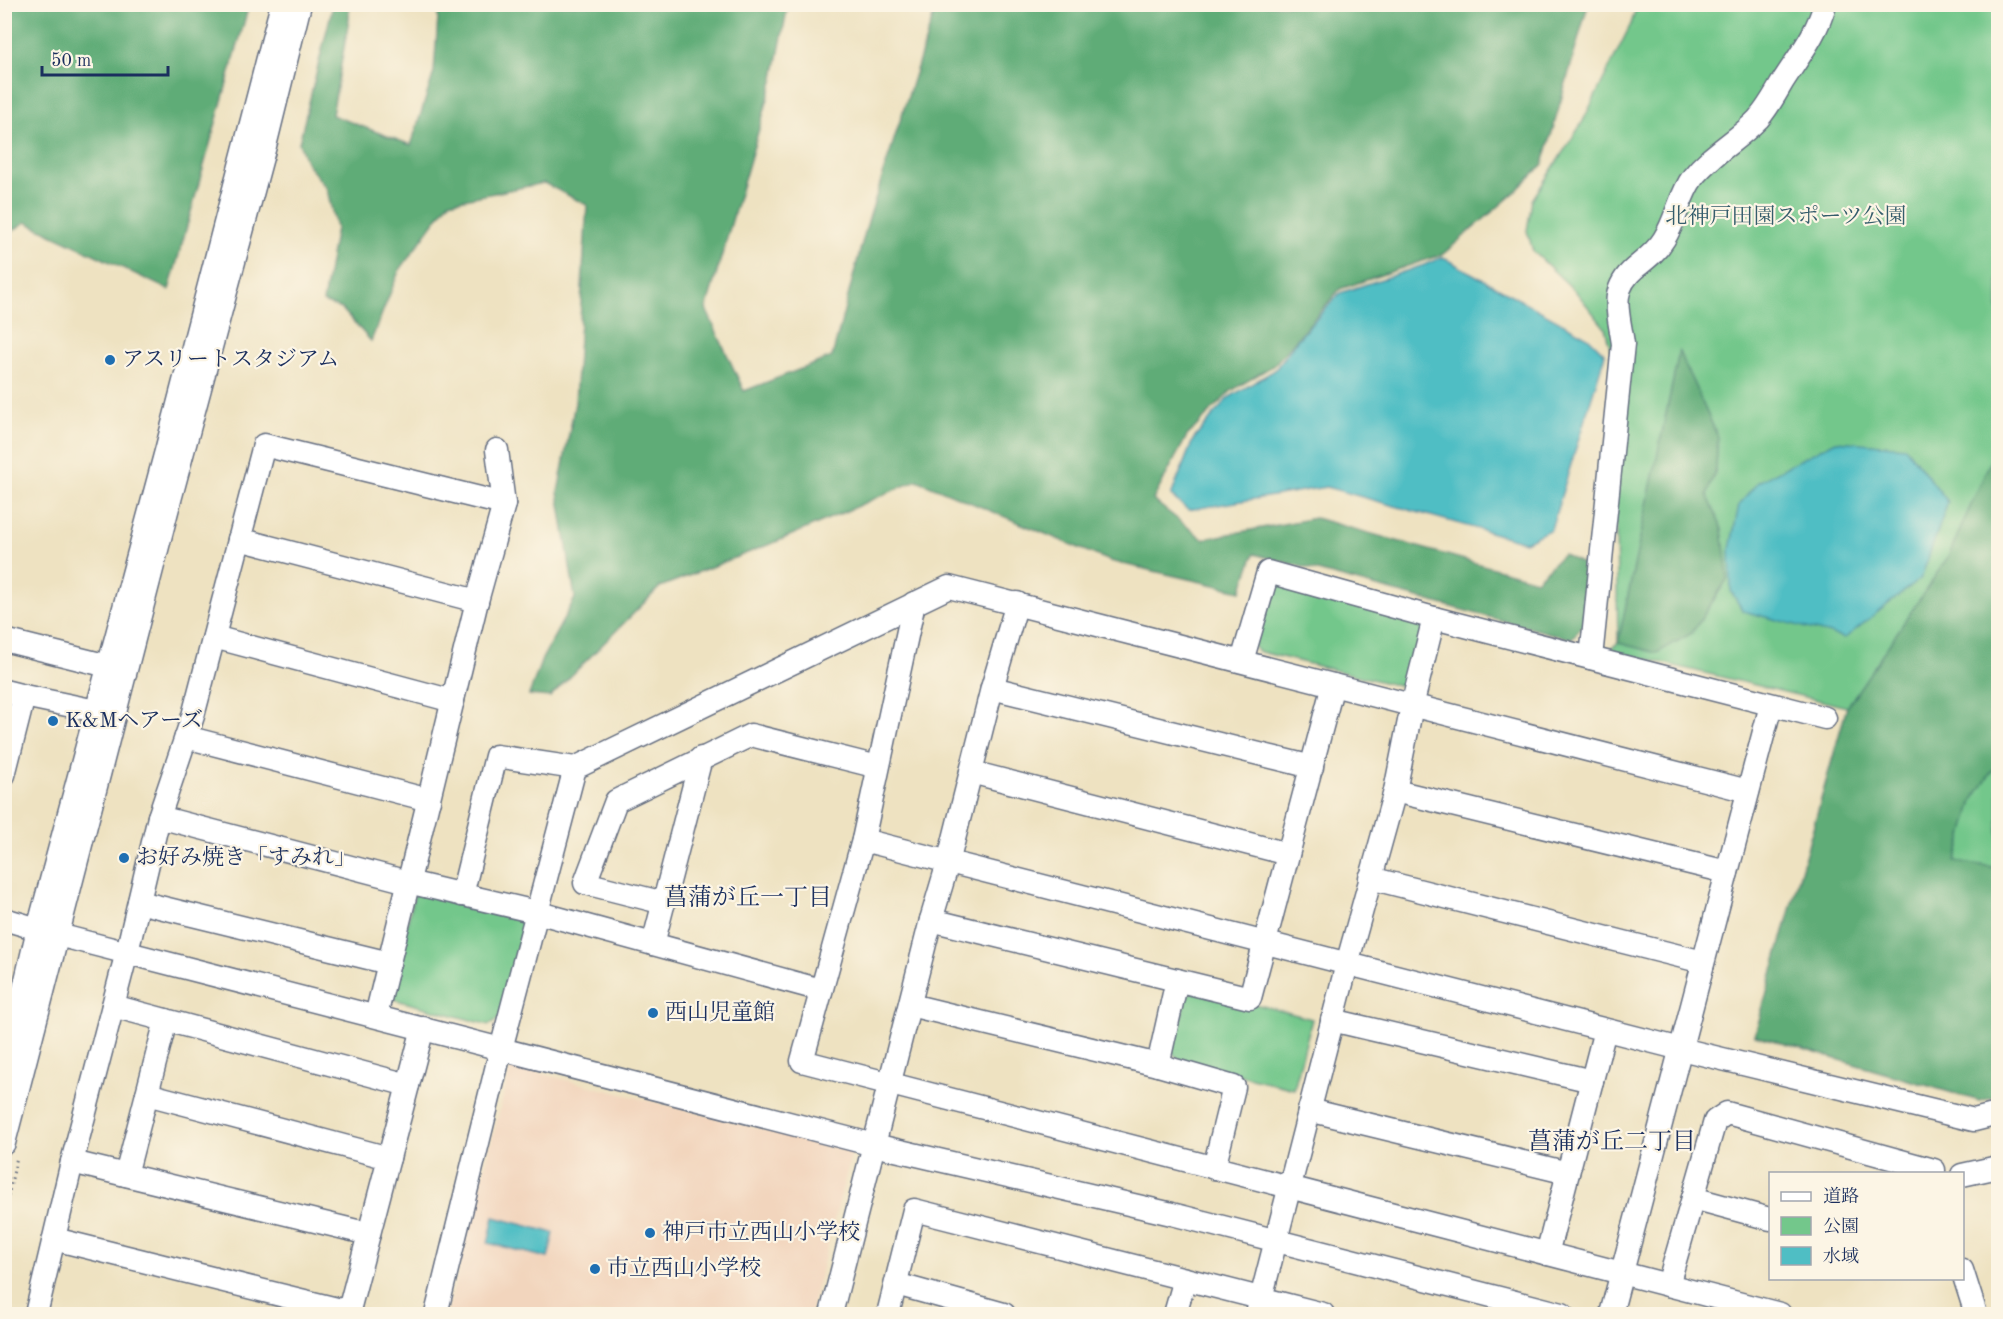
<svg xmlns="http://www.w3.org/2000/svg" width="2003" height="1319" viewBox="0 0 2003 1319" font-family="'Old Standard TT','Noto Serif JP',serif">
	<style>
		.built { fill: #f2d5bd }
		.green { fill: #73c78b; stroke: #477b74; stroke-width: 1.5 }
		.forest { fill: #5eac77; stroke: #3c6e6a; stroke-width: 1.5 }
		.water { fill: #4fbec4; stroke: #357691; stroke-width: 1.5 }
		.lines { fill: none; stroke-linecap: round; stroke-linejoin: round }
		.minor-casing { stroke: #656e81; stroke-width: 25 }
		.path { stroke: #656e81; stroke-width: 3; stroke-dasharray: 1.5 4.5; stroke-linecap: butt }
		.minor { stroke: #fff; stroke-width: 22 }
		.poi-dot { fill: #1f6fb2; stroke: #fcf5e5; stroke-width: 2 }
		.labels { text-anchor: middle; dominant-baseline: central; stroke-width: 4.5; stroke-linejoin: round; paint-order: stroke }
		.park-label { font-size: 22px; fill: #355d6c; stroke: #fcf5e5 }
		.poi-label { font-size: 22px; fill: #1b2f5e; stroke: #fcf5e5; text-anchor: start }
		.neighbourhood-label { font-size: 24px; fill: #1b2f5e; stroke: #fcf5e5 }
	</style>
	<rect width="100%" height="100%" fill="#fcf5e5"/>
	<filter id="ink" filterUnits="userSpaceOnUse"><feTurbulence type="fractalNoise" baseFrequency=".0167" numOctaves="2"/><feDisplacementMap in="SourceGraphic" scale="12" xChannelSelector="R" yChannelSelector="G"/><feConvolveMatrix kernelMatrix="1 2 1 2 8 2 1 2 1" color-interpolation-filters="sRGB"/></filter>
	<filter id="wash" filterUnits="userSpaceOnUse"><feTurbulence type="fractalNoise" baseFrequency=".008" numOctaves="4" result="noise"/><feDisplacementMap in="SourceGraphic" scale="24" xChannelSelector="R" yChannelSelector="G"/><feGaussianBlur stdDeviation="1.35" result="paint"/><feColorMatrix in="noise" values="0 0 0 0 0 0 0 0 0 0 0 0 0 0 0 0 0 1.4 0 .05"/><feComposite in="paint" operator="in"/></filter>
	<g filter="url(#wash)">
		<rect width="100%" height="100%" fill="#eee2c1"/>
		<path class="built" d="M 511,1066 L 852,1152 L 810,1314 L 447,1314 Z"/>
		<g class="green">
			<path d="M 1637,5 L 1998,5 L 1998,1096 L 1980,1101 L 1755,1035 L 1847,707 L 1608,650 L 1618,643 L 1613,359 L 1605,328 L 1577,293 L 1533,251 L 1527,231 L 1532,200 L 1582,123 L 1631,24 Z"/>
			<path d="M 1279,579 L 1426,621 L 1408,679 L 1399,686 L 1257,651 L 1253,645 L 1270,585 Z"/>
			<path d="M 423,890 L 525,917 L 500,1018 L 489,1025 L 389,998 L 414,895 Z"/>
			<path d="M 1195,988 L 1312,1019 L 1294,1089 L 1178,1059 L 1172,1052 L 1187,996 Z"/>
		</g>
		<g class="forest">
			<path d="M 5,4 L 249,5 L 169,290 L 26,222 L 5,236 Z"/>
			<path d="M 333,5 L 349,5 L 349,20 L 332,115 L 411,145 L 434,72 L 439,5 L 788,5 L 774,78 L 706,309 L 744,391 L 832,357 L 866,228 L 933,17 L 945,5 L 1588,5 L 1543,164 L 1512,195 L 1443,254 L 1340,289 L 1274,365 L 1231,391 L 1187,436 L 1153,500 L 1203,539 L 1315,518 L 1536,580 L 1563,554 L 1586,566 L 1585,624 L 1571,639 L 1254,554 L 1241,591 L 1110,561 L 917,480 L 778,541 L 660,587 L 550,697 L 529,695 L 542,659 L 575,598 L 558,492 L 575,403 L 587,205 L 544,183 L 449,202 L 399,271 L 371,341 L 342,309 L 323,302 L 336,228 L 327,189 L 306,162 L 299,143 Z"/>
			<path d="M 1679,352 L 1718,437 L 1716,469 L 1707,494 L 1722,529 L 1728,578 L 1692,633 L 1657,653 L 1618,643 Z"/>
			<path d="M 1998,444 L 1998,762 L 1973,800 L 1956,861 L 1998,868 L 1998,1096 L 1980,1101 L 1755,1035 L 1847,707 L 1948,557 Z"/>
		</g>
		<g class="water">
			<path d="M 1442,257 L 1588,337 L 1605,354 L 1551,529 L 1525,542 L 1326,487 L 1188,510 L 1171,496 L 1193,440 L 1228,398 L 1275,370 L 1297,340 L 1340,293 L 1424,265 Z"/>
			<path d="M 1836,441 L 1905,447 L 1948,502 L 1921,578 L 1845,638 L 1743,611 L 1731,591 L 1730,549 L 1739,505 L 1758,482 Z"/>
			<path d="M 494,1217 L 554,1233 L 548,1258 L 488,1243 Z"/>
		</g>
	</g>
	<g filter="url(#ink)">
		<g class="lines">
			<defs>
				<g id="minor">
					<path d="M 239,539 L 477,601"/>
					<path d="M 914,603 L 863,840 L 802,1061 L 1780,1314"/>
					<path d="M 214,637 L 453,701"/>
					<path d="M 4,640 L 108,666"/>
					<path d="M 1591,658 L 1623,344 C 1619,313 1608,291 1635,268 C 1646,259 1657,251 1664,239 C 1677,219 1679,196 1693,177 C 1711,154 1738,140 1758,119 C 1768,108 1776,93 1783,81 C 1799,56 1818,32 1825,4"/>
					<path d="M 1242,661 L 1268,572 L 1434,618 L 1825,718"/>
					<path d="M 992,688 L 1312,767"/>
					<path d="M 4,691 L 24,696 L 4,775"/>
					<path d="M 24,696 L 96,711"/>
					<path d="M 186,737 L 429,800"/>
					<path d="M 971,772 L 1288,854"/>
					<path d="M 1395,791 L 1727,872"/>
					<path d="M 159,817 L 408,882 L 536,912 L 821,990"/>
					<path d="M 863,840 L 1681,1049 L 1974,1120 L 1998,1114"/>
					<path d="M 1370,878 L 1703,962"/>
					<path d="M 462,895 L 496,756 L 575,768"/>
					<path d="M 139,902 L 389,963"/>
					<path d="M 664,903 L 585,883 L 616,801 L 751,735 L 878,767"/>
					<path d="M 4,919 L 58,935 L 874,1145 L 1172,1214 L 1562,1314"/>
					<path d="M 931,920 L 1250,998 L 1333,685"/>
					<path d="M 653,944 L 701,758"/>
					<path d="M 910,1005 L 1158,1065 L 1234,1087 L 1214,1168"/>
					<path d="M 113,1006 L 408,1085"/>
					<path d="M 376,1016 L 477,601 L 504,504 L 497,450"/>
					<path d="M 1332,1020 L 1592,1081"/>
					<path d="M 1158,1065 L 1177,980"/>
					<path d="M 4,1066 L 22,997 L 38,929 L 166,451 L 282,4"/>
					<path d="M 147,1094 L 389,1158"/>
					<path d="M 1309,1110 L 1568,1173"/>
					<path d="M 4,1143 L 167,511 L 265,146 L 300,4"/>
					<path d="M 72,1162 L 369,1234"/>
					<path d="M 126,1175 L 166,1020"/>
					<path d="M 1962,1175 L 1998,1167"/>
					<path d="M 1693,1198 L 1770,1219"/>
					<path d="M 54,1239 L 349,1312"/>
					<path d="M 1547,1254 L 1605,1030"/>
					<path d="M 1962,1270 L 1976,1314"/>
					<path d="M 896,1284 L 1004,1314"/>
					<path d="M 1668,1285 L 1715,1121 L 1727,1113 L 1934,1170"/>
					<path d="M 36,1314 L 72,1162 L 127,952 L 159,817 L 193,716 L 264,445 L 504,504"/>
					<path d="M 348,1314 L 423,1028"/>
					<path d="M 436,1314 L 501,1049 L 575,768 L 949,587 L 1748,791"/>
					<path d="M 831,1314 L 931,920 L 948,863 L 992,688 L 1017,603"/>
					<path d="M 888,1314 L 914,1210 L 1323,1314"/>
					<path d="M 1175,1314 L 1185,1279"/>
					<path d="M 1257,1314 L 1347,964 L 1395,791 L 1412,706 L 1434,618"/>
					<path d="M 1611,1314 L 1771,705"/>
				</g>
			</defs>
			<use href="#minor" class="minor-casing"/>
			<path class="path" d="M 4,1214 L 17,1157"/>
			<use href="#minor" class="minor"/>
		</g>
	</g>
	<g class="poi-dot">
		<circle cx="110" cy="360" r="6"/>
		<circle cx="53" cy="721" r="6"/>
		<circle cx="124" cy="858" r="6"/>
		<circle cx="653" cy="1013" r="6"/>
		<circle cx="650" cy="1233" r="6"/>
		<circle cx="595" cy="1269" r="6"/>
	</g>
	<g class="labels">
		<g class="park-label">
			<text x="1786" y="217">北神戸田園スポーツ公園</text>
		</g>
		<g class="poi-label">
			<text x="122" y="360">アスリートスタジアム</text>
			<text x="65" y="721">K&amp;Mヘアーズ</text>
			<text x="136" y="858">お好み焼き「すみれ」</text>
			<text x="665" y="1013">西山児童館</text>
			<text x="662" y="1233">神戸市立西山小学校</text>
			<text x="607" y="1269">市立西山小学校</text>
		</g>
		<g class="neighbourhood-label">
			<text x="748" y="899">菖蒲が丘一丁目</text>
			<text x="1612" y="1143">菖蒲が丘二丁目</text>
		</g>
	</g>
	<rect width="2003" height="1319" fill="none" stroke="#fcf5e5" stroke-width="24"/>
	<rect x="1769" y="1172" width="195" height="108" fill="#fcf5e5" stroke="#a2a6af" stroke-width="1.5"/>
	<rect x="1781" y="1192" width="30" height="9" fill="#ffffff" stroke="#a2a6af" stroke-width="1.5"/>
	<text x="1823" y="1202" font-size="18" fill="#1b2f5e">道路</text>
	<rect x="1781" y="1217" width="30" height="18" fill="#73c78b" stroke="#a2a6af" stroke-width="1.5"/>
	<text x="1823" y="1232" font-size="18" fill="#1b2f5e">公園</text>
	<rect x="1781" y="1247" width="30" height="18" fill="#4fbec4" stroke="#a2a6af" stroke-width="1.5"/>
	<text x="1823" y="1262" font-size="18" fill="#1b2f5e">水域</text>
	<path d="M42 66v9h126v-9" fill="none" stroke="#1b2f5e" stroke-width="3"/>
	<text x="51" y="66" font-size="18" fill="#1b2f5e" stroke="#fcf5e5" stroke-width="4.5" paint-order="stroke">50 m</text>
</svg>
